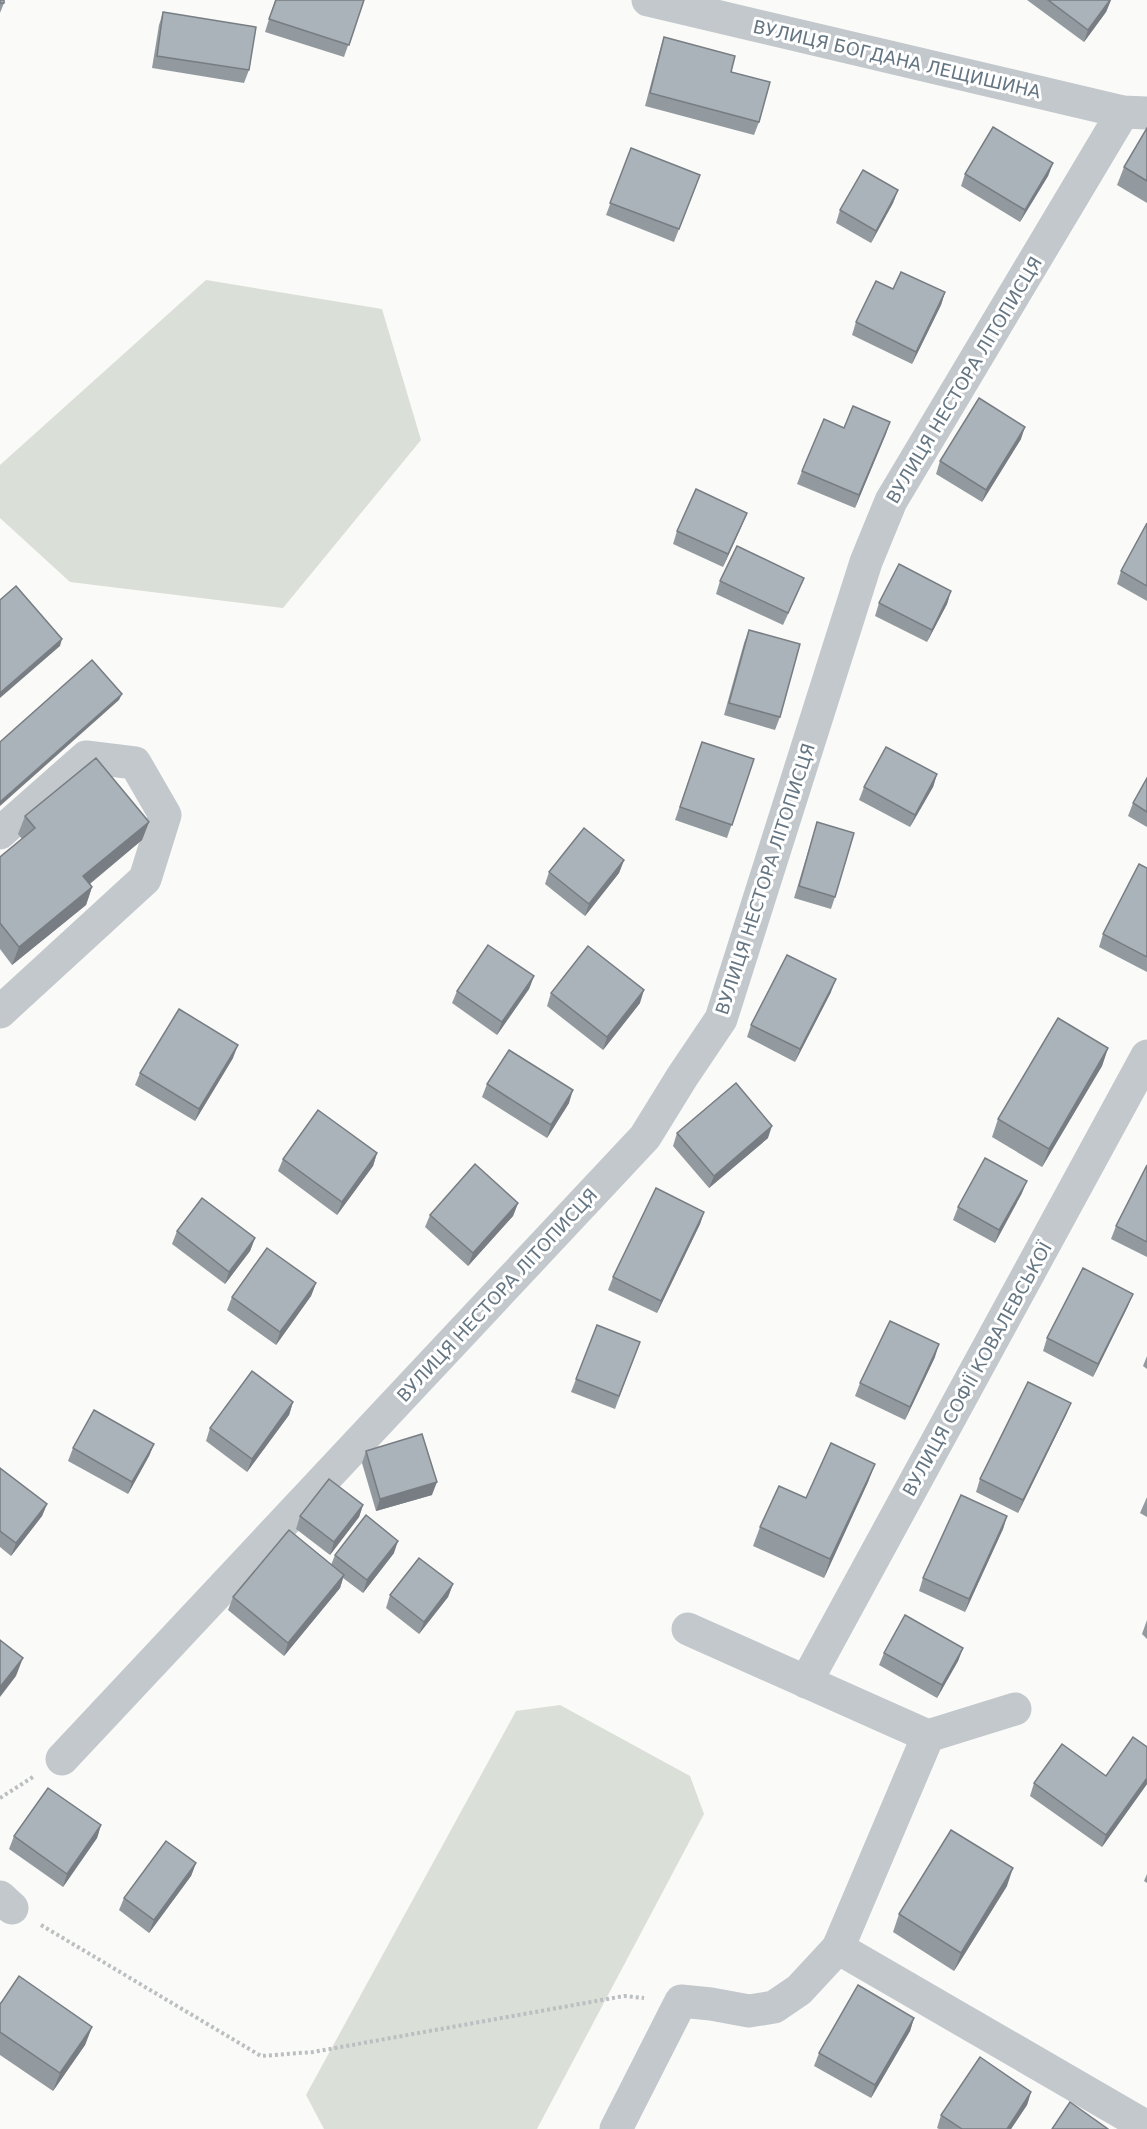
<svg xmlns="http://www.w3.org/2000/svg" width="1147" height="2129" viewBox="0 0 1147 2129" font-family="'DejaVu Sans',sans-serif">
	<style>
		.green { fill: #dadfd7 }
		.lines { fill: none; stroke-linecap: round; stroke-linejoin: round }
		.path { stroke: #bbbfc2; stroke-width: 4; stroke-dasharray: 3 3; stroke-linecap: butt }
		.street { stroke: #c3c8cc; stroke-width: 33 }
		.wall { fill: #929a9f }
		.shaded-wall { fill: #777d82 }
		.building { fill: #aab3b9; stroke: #777d82; stroke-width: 1.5 }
		.labels { text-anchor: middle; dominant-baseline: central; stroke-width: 6; stroke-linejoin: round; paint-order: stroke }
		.street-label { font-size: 18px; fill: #657683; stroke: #fff }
	</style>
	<rect width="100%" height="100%" fill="#fafaf8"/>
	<g class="green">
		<path d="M 206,280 L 382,309 L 421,440 L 283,608 L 70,582 L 0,518 L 0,465 Z"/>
		<path d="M 560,1705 L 690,1776 L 704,1814 L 537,2129 L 324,2129 L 306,2095 L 516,1711 Z"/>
	</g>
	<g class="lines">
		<g class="path">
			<path d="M 0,1798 L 33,1777"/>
			<path d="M 41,1925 L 261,2056 L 313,2052 L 624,1996 L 644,1998"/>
		</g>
		<g class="street">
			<path d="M 648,0 L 1123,112 L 1147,113"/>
			<path d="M 0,833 L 86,757 L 135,763 L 165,815 L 145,879 L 0,1012"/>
			<path d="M 806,1682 L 1147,1056"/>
			<path d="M 928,1736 L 1015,1709"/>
			<path d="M 62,1759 L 645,1137 L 682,1077 L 721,1019 L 866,562 L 891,501 L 1123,112"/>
			<path d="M 0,1897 L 12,1908"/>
			<path d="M 838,1948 L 1147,2127"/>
			<path d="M 616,2129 L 681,2001 L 711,2004 L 749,2011 L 774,2007 L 799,1990 L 838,1948 L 928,1736 L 688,1629"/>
		</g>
	</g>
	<g class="wall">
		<path d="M 0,0 L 4,3 L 0,13 Z"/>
		<path d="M 275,0 L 364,0 L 344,57 L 265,32 Z"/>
		<path d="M 1027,0 L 1111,0 L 1106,12 L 1084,42 Z"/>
		<path d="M 163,12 L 249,70 L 244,83 L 152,68 L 159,25 Z"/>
		<path d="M 664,37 L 731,72 L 759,122 L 754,135 L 645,106 L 660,50 Z"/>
		<path d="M 1147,128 L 1147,203 L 1117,185 L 1124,167 Z"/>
		<path d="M 631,148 L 700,175 L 674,242 L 606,215 Z"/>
		<path d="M 1053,163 L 1048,176 L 1020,222 L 961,186 L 965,174 Z"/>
		<path d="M 898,190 L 893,203 L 871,243 L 836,223 L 840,210 Z"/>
		<path d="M 893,289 L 945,292 L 941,305 L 912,364 L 852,335 L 856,322 Z"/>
		<path d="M 890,422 L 855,508 L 797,484 L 802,471 Z"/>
		<path d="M 1021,439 L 982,502 L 936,474 L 940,461 Z"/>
		<path d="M 1147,523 L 1147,601 L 1117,584 L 1121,571 Z"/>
		<path d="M 742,525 L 723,567 L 673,544 L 677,531 Z"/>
		<path d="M 720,581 L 799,590 L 783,625 L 716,594 Z"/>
		<path d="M 951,591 L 947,604 L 927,642 L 875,616 L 879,603 Z"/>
		<path d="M 749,630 L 780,717 L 775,730 L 724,715 L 744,643 Z"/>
		<path d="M 702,742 L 754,759 L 727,838 L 675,820 Z"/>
		<path d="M 937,774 L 933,787 L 910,827 L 859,800 L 864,787 Z"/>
		<path d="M 1147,778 L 1147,827 L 1128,816 L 1133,803 Z"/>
		<path d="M 25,816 L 149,822 L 142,840 L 90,884 L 92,887 L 86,905 L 12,965 L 0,949 L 0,857 L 22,839 L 18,834 Z"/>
		<path d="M 817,822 L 835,897 L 831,909 L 794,898 Z"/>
		<path d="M 624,860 L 619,873 L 585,916 L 545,884 L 549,872 Z"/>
		<path d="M 1147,868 L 1147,972 L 1099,947 L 1103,934 Z"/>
		<path d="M 534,976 L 529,989 L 497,1035 L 452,1003 L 457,991 Z"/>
		<path d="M 831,992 L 795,1062 L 747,1037 L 751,1025 Z"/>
		<path d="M 551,993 L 640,1003 L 603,1050 L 547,1006 Z"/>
		<path d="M 1108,1048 L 1102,1066 L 1042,1167 L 992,1137 L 998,1119 Z"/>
		<path d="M 233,1058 L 195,1121 L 135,1085 L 140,1073 Z"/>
		<path d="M 487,1084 L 569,1103 L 547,1138 L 482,1097 Z"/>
		<path d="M 677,1133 L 768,1138 L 709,1188 L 673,1146 Z"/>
		<path d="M 377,1153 L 373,1166 L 337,1215 L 278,1171 L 283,1159 Z"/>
		<path d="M 1147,1165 L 1147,1257 L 1111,1239 L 1116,1226 Z"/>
		<path d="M 1022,1193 L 995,1243 L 953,1220 L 958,1207 Z"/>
		<path d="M 518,1203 L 513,1216 L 468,1266 L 425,1227 L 430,1215 Z"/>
		<path d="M 704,1212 L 700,1224 L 657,1313 L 608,1290 L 613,1277 Z"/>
		<path d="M 177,1231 L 255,1238 L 250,1251 L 225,1284 L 172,1244 Z"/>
		<path d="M 316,1283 L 311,1296 L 276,1345 L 227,1310 L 232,1297 Z"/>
		<path d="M 1128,1306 L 1093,1377 L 1043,1351 L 1047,1338 Z"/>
		<path d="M 597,1325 L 640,1342 L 615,1409 L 571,1392 Z"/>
		<path d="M 1147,1356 L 1147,1369 L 1143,1366 Z"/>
		<path d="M 935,1357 L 905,1420 L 855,1396 L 860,1383 Z"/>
		<path d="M 293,1402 L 289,1415 L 247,1472 L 206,1441 L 210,1428 Z"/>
		<path d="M 1071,1403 L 1066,1415 L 1018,1513 L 976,1492 L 980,1479 Z"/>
		<path d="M 154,1444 L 149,1456 L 128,1494 L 68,1461 L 73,1448 Z"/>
		<path d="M 366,1451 L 432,1495 L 376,1511 L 362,1463 Z"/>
		<path d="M 875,1464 L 868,1482 L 824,1578 L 753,1546 L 760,1527 Z"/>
		<path d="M 0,1468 L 47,1504 L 42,1516 L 11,1556 L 0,1547 Z"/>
		<path d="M 1147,1497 L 1147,1517 L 1140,1513 Z"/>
		<path d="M 363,1505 L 359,1517 L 330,1555 L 296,1529 L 300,1516 Z"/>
		<path d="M 1007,1516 L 1003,1529 L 965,1612 L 919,1591 L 923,1578 Z"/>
		<path d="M 394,1553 L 363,1593 L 343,1578 L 340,1588 L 284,1656 L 228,1610 L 233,1597 L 331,1565 L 335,1555 Z"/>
		<path d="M 453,1584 L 448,1597 L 419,1634 L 386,1608 L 390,1595 Z"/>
		<path d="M 1147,1620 L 1147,1639 L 1142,1634 Z"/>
		<path d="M 963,1648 L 958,1661 L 937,1698 L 879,1665 L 884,1653 Z"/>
		<path d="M 1147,1747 L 1147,1784 L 1102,1847 L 1030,1796 L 1034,1783 L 1106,1776 Z"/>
		<path d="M 101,1825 L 97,1838 L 63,1887 L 9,1849 L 14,1836 Z"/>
		<path d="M 196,1863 L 191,1876 L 149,1933 L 119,1910 L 124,1898 Z"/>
		<path d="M 1147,1874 L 1147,1883 L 1144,1881 Z"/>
		<path d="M 1007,1886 L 954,1971 L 893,1932 L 899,1914 Z"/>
		<path d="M 0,2003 L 92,2027 L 85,2045 L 53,2091 L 0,2055 Z"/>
		<path d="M 914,2018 L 910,2031 L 871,2098 L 814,2066 L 819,2053 Z"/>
		<path d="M 1031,2092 L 1027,2105 L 1011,2129 L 939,2129 L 937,2128 L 941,2115 Z"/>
	</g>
	<g class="shaded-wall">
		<path d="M 1111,0 L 1106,12 L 1084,42 L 1088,30 Z"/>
		<path d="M 1053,163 L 1048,176 L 1020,222 L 1025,210 Z"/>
		<path d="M 898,190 L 893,203 L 871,243 L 876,231 Z"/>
		<path d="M 945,292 L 941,305 L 912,364 L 916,352 Z"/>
		<path d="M 890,422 L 886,434 L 855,508 L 859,495 Z"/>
		<path d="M 1025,427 L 1021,439 L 982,502 L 986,490 Z"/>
		<path d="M 747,513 L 742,525 L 723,567 L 728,554 Z"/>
		<path d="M 951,591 L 947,604 L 927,642 L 932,630 Z"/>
		<path d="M 62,639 L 60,646 L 0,698 L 0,693 Z"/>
		<path d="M 122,694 L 119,700 L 0,806 L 0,802 Z"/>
		<path d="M 937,774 L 933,787 L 910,827 L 915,815 Z"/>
		<path d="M 149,822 L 142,840 L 77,894 L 83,876 Z"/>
		<path d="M 624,860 L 619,873 L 585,916 L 589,904 Z"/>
		<path d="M 92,887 L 86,905 L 12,965 L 19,947 Z"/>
		<path d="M 534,976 L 529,989 L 497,1035 L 502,1022 Z"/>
		<path d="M 836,979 L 831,992 L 795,1062 L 800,1049 Z"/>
		<path d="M 644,990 L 640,1003 L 603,1050 L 607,1037 Z"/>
		<path d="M 238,1045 L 233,1058 L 195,1121 L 199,1109 Z"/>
		<path d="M 1108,1048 L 1102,1066 L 1042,1167 L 1049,1149 Z"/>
		<path d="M 573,1090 L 569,1103 L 547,1138 L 551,1125 Z"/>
		<path d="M 772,1126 L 768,1138 L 709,1188 L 714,1176 Z"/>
		<path d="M 377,1153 L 373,1166 L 337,1215 L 342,1202 Z"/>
		<path d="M 1027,1181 L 1022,1193 L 995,1243 L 999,1230 Z"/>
		<path d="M 518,1203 L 513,1216 L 468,1266 L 473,1253 Z"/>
		<path d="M 704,1212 L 700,1224 L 657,1313 L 661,1301 Z"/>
		<path d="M 255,1238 L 250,1251 L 225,1284 L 229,1272 Z"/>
		<path d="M 316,1283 L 311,1296 L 276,1345 L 280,1332 Z"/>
		<path d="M 1133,1294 L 1128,1306 L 1093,1377 L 1098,1364 Z"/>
		<path d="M 939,1344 L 935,1357 L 905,1420 L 910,1407 Z"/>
		<path d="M 293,1402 L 289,1415 L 247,1472 L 252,1459 Z"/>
		<path d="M 1071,1403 L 1066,1415 L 1018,1513 L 1023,1500 Z"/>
		<path d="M 154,1444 L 149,1456 L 128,1494 L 132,1482 Z"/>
		<path d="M 875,1464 L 868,1482 L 824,1578 L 830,1559 Z"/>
		<path d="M 437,1482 L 432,1495 L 376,1511 L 380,1499 Z"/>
		<path d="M 47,1504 L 42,1516 L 11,1556 L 16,1543 Z"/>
		<path d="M 363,1505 L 359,1517 L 330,1555 L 334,1542 Z"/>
		<path d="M 1007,1516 L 1003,1529 L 965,1612 L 969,1599 Z"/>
		<path d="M 398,1541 L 394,1553 L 363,1593 L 367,1580 Z"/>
		<path d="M 344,1575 L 340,1588 L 284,1656 L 288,1643 Z"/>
		<path d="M 453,1584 L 448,1597 L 419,1634 L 424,1622 Z"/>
		<path d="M 963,1648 L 958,1661 L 937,1698 L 942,1685 Z"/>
		<path d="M 23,1658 L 16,1676 L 0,1697 L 0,1687 Z"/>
		<path d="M 1147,1778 L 1147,1784 L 1102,1847 L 1106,1835 Z"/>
		<path d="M 101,1825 L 97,1838 L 63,1887 L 67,1874 Z"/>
		<path d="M 196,1863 L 191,1876 L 149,1933 L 154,1920 Z"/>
		<path d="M 1013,1868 L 1007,1886 L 954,1971 L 961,1953 Z"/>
		<path d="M 914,2018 L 910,2031 L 871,2098 L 875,2085 Z"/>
		<path d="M 92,2027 L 85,2045 L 53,2091 L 60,2073 Z"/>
		<path d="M 1031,2092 L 1027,2105 L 1011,2129 L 1007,2129 Z"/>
	</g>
	<g class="building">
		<rect x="0" y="0" width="4" height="3"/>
		<path d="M 276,0 L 364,0 L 349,45 L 269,19 Z"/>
		<path d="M 1048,0 L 1110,0 L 1088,30 Z"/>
		<path d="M 163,12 L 256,27 L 249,70 L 157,56 Z"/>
		<path d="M 664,37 L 735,56 L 731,72 L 770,82 L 759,122 L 650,93 Z"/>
		<path d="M 993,127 L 1053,163 L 1025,210 L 965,174 Z"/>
		<path d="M 1147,128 L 1147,181 L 1124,167 Z"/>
		<path d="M 631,148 L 700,175 L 679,229 L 610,203 Z"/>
		<path d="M 863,170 L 898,190 L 876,231 L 840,210 Z"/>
		<path d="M 901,272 L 945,292 L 916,352 L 856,322 L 876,281 L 893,289 Z"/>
		<path d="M 979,398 L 1025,427 L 986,490 L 940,461 Z"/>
		<path d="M 853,406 L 890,422 L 859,495 L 802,471 L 824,419 L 844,428 Z"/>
		<path d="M 696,489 L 747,513 L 728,554 L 677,531 Z"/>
		<path d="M 1147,523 L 1147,586 L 1121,571 Z"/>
		<path d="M 737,546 L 804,578 L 788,613 L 720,581 Z"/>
		<path d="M 899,564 L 951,591 L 932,630 L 879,603 Z"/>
		<path d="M 16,586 L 62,639 L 0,693 L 0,600 Z"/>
		<path d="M 749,630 L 800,644 L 780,717 L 729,703 Z"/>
		<path d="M 92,660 L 122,694 L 0,802 L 0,742 Z"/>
		<path d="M 702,742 L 754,759 L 732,825 L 680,807 Z"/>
		<path d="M 886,747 L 937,774 L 915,815 L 864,787 Z"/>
		<path d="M 96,758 L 149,822 L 83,876 L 92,887 L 19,947 L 0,923 L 0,857 L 35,828 L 25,816 Z"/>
		<path d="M 1147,778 L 1147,812 L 1133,803 Z"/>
		<path d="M 817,822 L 854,833 L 835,897 L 799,886 Z"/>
		<path d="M 584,828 L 624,860 L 589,904 L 549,872 Z"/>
		<path d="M 1139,864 L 1147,868 L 1147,957 L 1103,934 Z"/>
		<path d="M 488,945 L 534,976 L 502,1022 L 457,991 Z"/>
		<path d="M 588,946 L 644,990 L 607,1037 L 551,993 Z"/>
		<path d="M 787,955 L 836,979 L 800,1049 L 751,1025 Z"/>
		<path d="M 179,1009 L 238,1045 L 199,1109 L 140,1073 Z"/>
		<path d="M 1058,1018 L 1108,1048 L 1049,1149 L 998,1119 Z"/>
		<path d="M 509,1050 L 573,1090 L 551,1125 L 487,1084 Z"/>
		<path d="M 736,1083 L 772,1126 L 714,1176 L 677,1133 Z"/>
		<path d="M 318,1110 L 377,1153 L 342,1202 L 283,1159 Z"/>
		<path d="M 985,1158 L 1027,1181 L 999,1230 L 958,1207 Z"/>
		<path d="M 475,1164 L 518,1203 L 473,1253 L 430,1215 Z"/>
		<path d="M 1147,1165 L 1147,1242 L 1116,1226 Z"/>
		<path d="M 656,1188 L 704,1212 L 661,1301 L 613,1277 Z"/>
		<path d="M 202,1198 L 255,1238 L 229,1272 L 177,1231 Z"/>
		<path d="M 267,1248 L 316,1283 L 280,1332 L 232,1297 Z"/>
		<path d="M 1083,1268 L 1133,1294 L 1098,1364 L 1047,1338 Z"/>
		<path d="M 890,1321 L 939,1344 L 910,1407 L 860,1383 Z"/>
		<path d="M 597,1325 L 640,1342 L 619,1396 L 576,1379 Z"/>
		<path d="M 252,1371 L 293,1402 L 252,1459 L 210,1428 Z"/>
		<path d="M 1028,1382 L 1071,1403 L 1023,1500 L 980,1479 Z"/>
		<path d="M 94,1410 L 154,1444 L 132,1482 L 73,1448 Z"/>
		<path d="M 422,1434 L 437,1482 L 380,1499 L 366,1451 Z"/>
		<path d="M 831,1443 L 875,1464 L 830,1559 L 760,1527 L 779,1486 L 806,1498 Z"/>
		<path d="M 0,1468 L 47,1504 L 16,1543 L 0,1531 Z"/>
		<path d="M 329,1479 L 363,1505 L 334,1542 L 300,1516 Z"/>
		<path d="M 961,1495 L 1007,1516 L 969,1599 L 923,1578 Z"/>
		<path d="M 366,1515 L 398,1541 L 367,1580 L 335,1555 Z"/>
		<path d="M 289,1530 L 344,1575 L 288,1643 L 233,1597 Z"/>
		<path d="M 419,1558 L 453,1584 L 424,1622 L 390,1595 Z"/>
		<path d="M 905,1615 L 963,1648 L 942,1685 L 884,1653 Z"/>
		<path d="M 0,1640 L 23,1658 L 0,1687 Z"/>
		<path d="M 1133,1737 L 1147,1747 L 1147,1778 L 1106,1835 L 1034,1783 L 1062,1744 L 1106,1776 Z"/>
		<path d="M 48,1788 L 101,1825 L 67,1874 L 14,1836 Z"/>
		<path d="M 951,1830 L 1013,1868 L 961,1953 L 899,1914 Z"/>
		<path d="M 166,1841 L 196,1863 L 154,1920 L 124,1898 Z"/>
		<path d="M 19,1976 L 92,2027 L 60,2073 L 0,2032 L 0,2003 L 1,2003 Z"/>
		<path d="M 858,1985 L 914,2018 L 875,2085 L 819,2053 Z"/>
		<path d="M 980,2057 L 1031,2092 L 1007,2129 L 962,2129 L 941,2115 Z"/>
		<path d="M 1070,2102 L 1108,2129 L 1052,2129 Z"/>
	</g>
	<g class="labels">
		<g class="street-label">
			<text transform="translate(897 59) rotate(13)">ВУЛИЦЯ БОГДАНА ЛЕЩИШИНА</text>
			<text transform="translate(964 380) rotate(-59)">ВУЛИЦЯ НЕСТОРА ЛІТОПИСЦЯ</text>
			<text transform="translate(765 879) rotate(-72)">ВУЛИЦЯ НЕСТОРА ЛІТОПИСЦЯ</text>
			<text transform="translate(497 1295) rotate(-47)">ВУЛИЦЯ НЕСТОРА ЛІТОПИСЦЯ</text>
			<text transform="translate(977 1369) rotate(-61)">ВУЛИЦЯ СОФІЇ КОВАЛЕВСЬКОЇ</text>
		</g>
	</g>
</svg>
